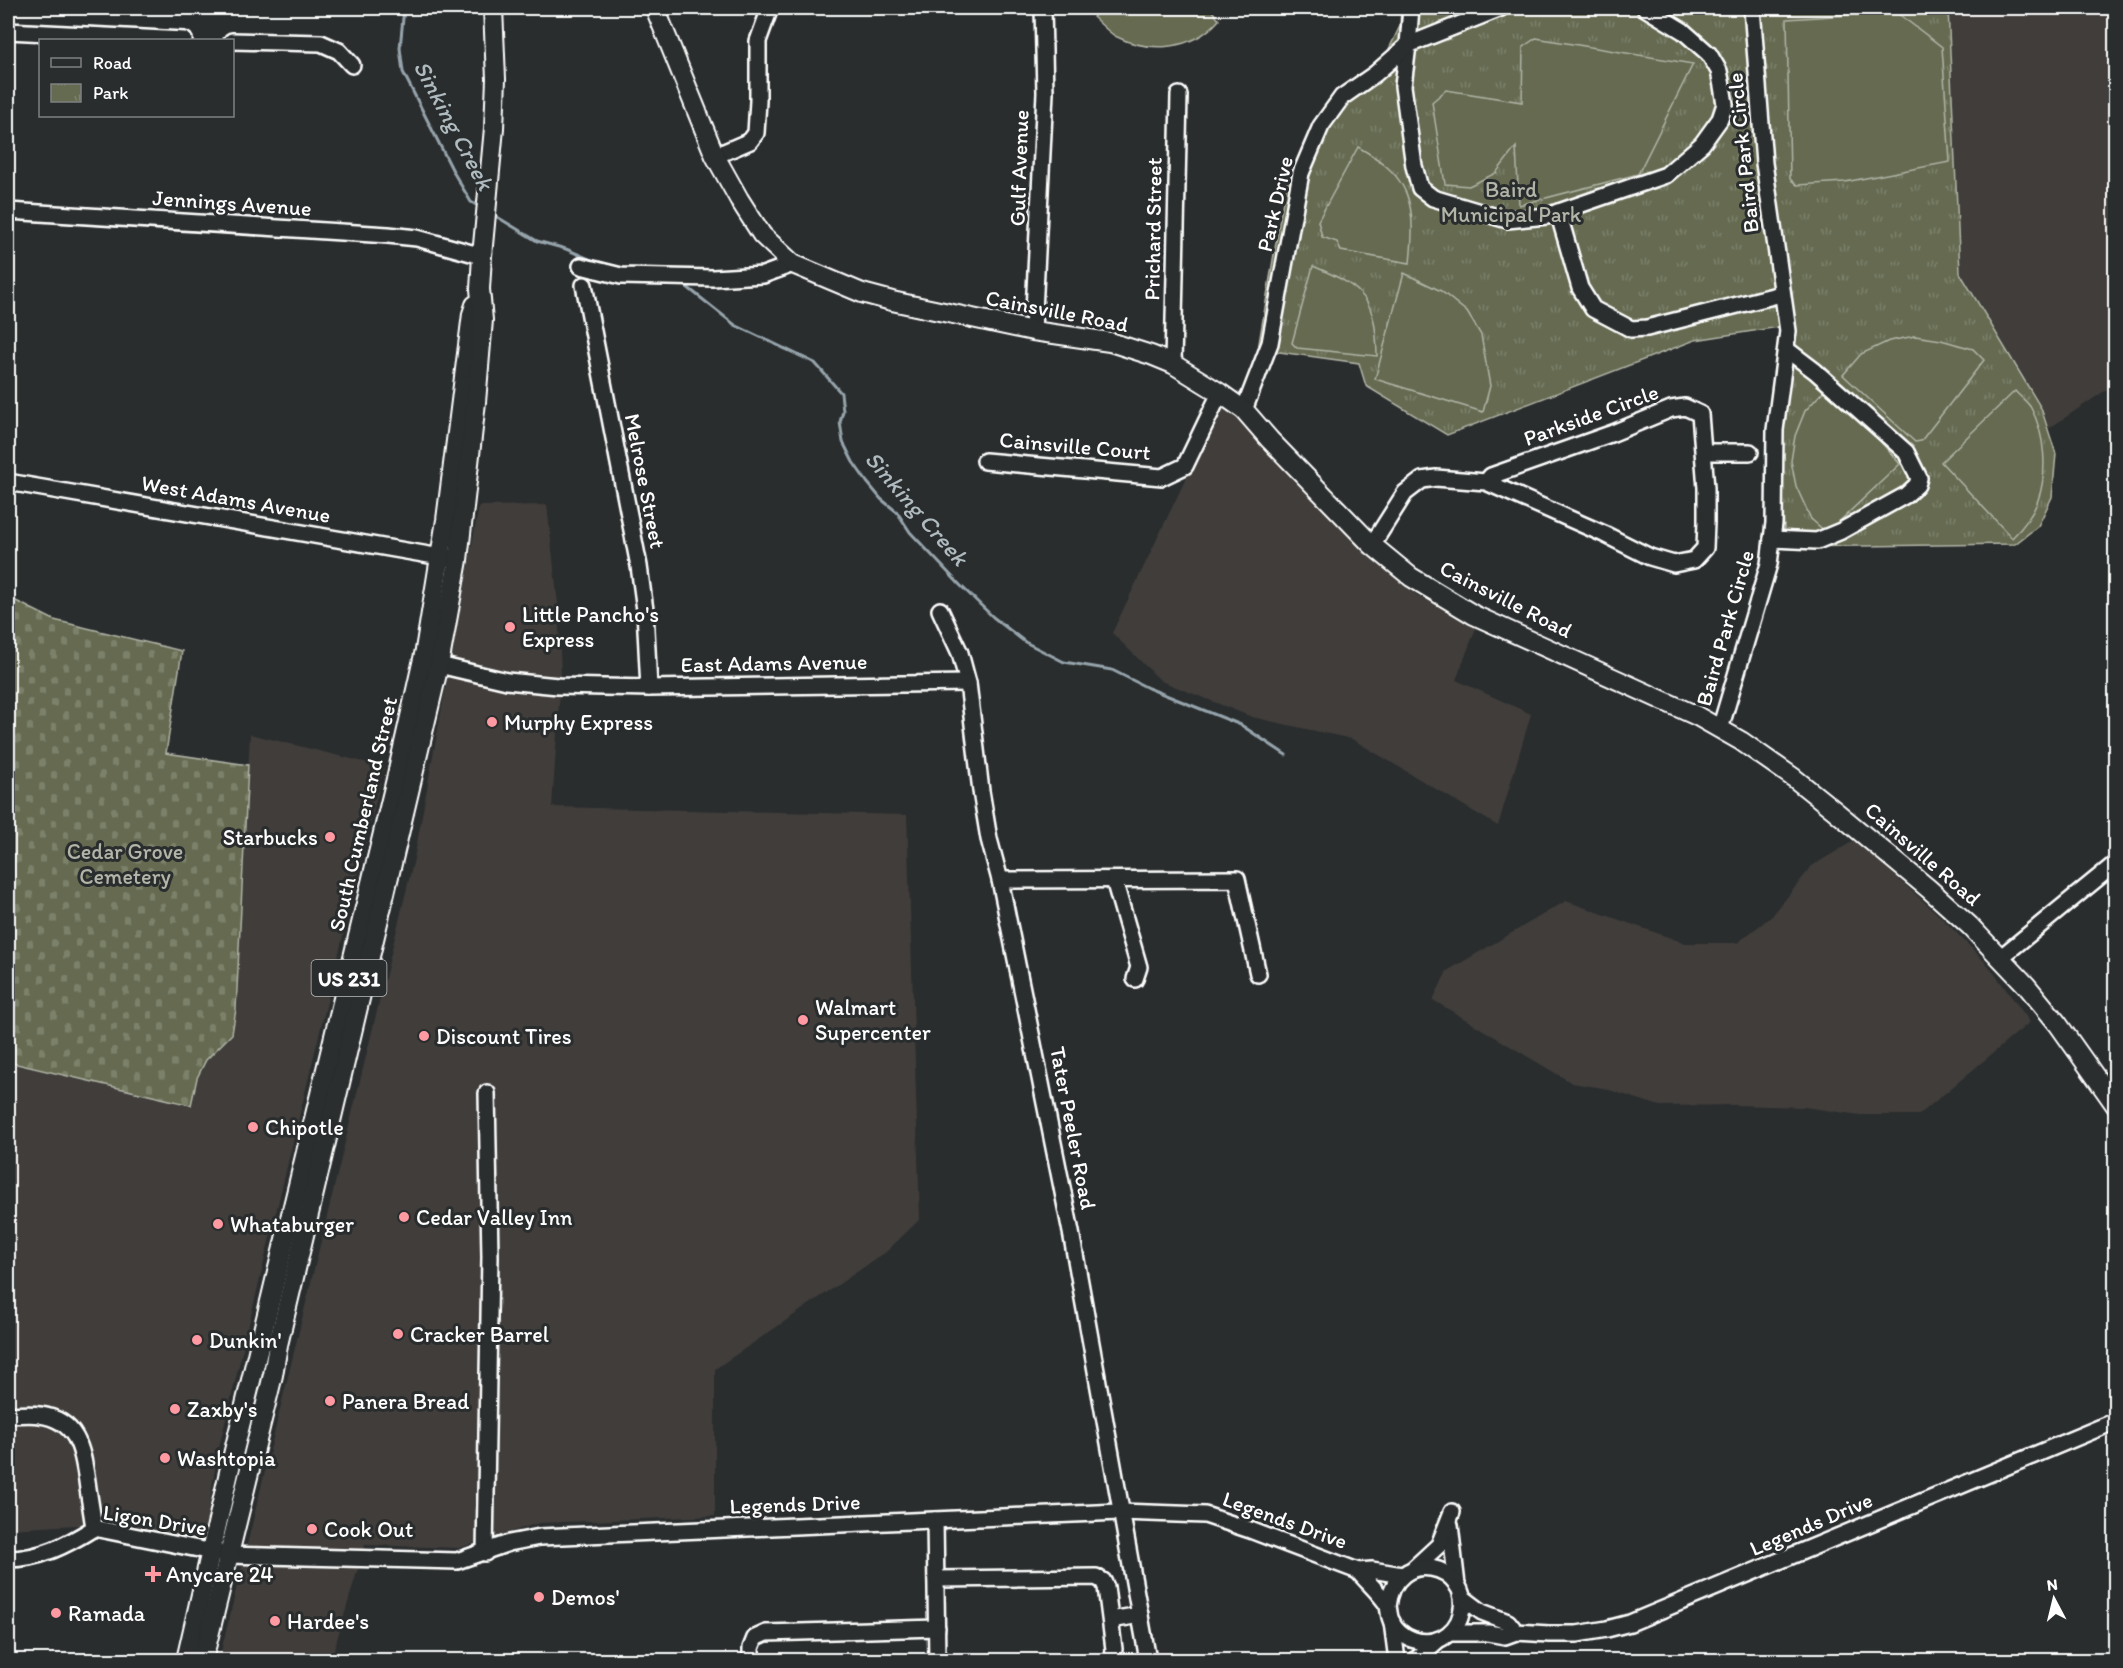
<svg xmlns="http://www.w3.org/2000/svg" width="2123" height="1668" viewBox="0 0 2123 1668" font-family="Itim,sans-serif">
	<style>
		.built { fill: #403e3b }
		.cemetery { fill: url(#cemetery-stones); stroke: #b2b5a8; stroke-width: 1.5 }
		.park { fill: url(#park-tufts); stroke: #b2b5a8; stroke-width: 1.5 }
		.garden { fill: #656b51; stroke: #b2b5a8; stroke-width: 1.5 }
		.lines { fill: none; stroke-linecap: round; stroke-linejoin: round }
		.stream { stroke: #96a4ac; stroke-width: 3 }
		.minor-casing { stroke: #fff; stroke-width: 20 }
		.major-casing { stroke: #fff; stroke-width: 22 }
		.minor { stroke: #2a2d2e; stroke-width: 15 }
		.major { stroke: #2a2d2e; stroke-width: 18 }
		.poi-dot { fill: #ff9aa2; stroke: #2a2d2e; stroke-width: 2 }
		.labels { text-anchor: middle; dominant-baseline: central; stroke-width: 6; stroke-linejoin: round; paint-order: stroke }
		.shield { fill: #2a2d2e; stroke: #bfc0c0; stroke-width: 1.5 }
		.shield-label { font-size: 21px; font-weight: bold; fill: #fff }
		.street-label { font-size: 22px; fill: #fff; stroke: #2a2d2e }
		.park-label { font-size: 22px; fill: #b2b5a8; stroke: #2a2d2e }
		.poi-label { font-size: 22px; fill: #fff; stroke: #2a2d2e; text-anchor: start }
		.water-label { font-size: 24px; font-style: italic; fill: #b0bbc0; stroke: #2a2d2e }
	</style>
	<defs>
		<pattern id="cemetery-stones" width="16" height="16" patternUnits="userSpaceOnUse" patternTransform="scale(1.5)"><rect width="16" height="16" fill="#656b51"/><path d="M2 7V4a2 2 0 0 1 4 0v3zM10 15v-3a2 2 0 0 1 4 0v3z" fill="#7c816b"/></pattern>
		<pattern id="park-tufts" width="24" height="20" patternUnits="userSpaceOnUse" patternTransform="scale(1.5)"><rect width="24" height="20" fill="#656b51"/><path d="M3 7l-1-3M5 7V3M7 7l1-3M15 17l-1-3M17 17v-4M19 17l1-3" fill="none" stroke="#7c816b"/></pattern>
	</defs>
	<rect width="100%" height="100%" fill="#2a2d2e"/>
	<filter id="ink" filterUnits="userSpaceOnUse"><feTurbulence type="fractalNoise" baseFrequency=".0167" numOctaves="2"/><feDisplacementMap in="SourceGraphic" scale="12" xChannelSelector="R" yChannelSelector="G"/><feConvolveMatrix kernelMatrix="1 2 1 2 8 2 1 2 1" color-interpolation-filters="sRGB"/></filter>
	<g filter="url(#ink)">
		<g class="built">
			<path d="M 1948,8 L 2115,8 L 2115,384 L 2048,429 L 2041,408 L 1960,273 Z"/>
			<path d="M 1223,401 L 1365,553 L 1418,596 L 1478,623 L 1456,680 L 1531,714 L 1498,826 L 1352,739 L 1252,717 L 1161,681 L 1112,633 Z"/>
			<path d="M 547,505 L 558,604 L 561,675 L 552,807 L 907,815 L 920,1219 L 886,1252 L 715,1369 L 715,1516 L 539,1523 L 459,1548 L 365,1545 L 331,1660 L 219,1660 L 414,859 L 479,506 Z"/>
			<path d="M 250,734 L 384,767 L 217,1456 L 203,1546 L 76,1525 L 8,1529 L 8,1062 L 190,1104 L 197,1078 L 206,1060 L 232,1034 L 236,1009 Z"/>
			<path d="M 1855,840 L 1941,917 L 1988,965 L 2030,1022 L 1919,1115 L 1860,1115 L 1804,1107 L 1735,1105 L 1660,1106 L 1603,1088 L 1572,1083 L 1433,1000 L 1447,971 L 1566,901 L 1685,943 L 1737,943 L 1772,916 L 1812,866 Z"/>
		</g>
		<path class="cemetery" d="M 8,597 L 54,620 L 182,651 L 166,753 L 248,765 L 236,1009 L 232,1034 L 206,1060 L 197,1078 L 191,1105 L 8,1062 Z"/>
		<path class="park" d="M 1401,8 L 1948,8 L 1960,273 L 2041,408 L 2056,454 L 2052,497 L 2038,526 L 2015,544 L 1785,547 L 1780,448 L 1792,325 L 1695,340 L 1447,435 L 1366,386 L 1359,363 L 1258,349 L 1286,183 L 1324,111 L 1348,85 L 1388,51 L 1400,26 Z"/>
		<g class="garden">
			<path d="M 1102,8 L 1210,8 L 1219,20 C 1193,50 1150,54 1115,36 C 1107,31 1100,23 1093,17 Z"/>
			<path d="M 1896,12 L 1942,47 L 1950,162 L 1845,182 L 1797,185 L 1790,179 L 1787,19 Z"/>
			<path d="M 1536,38 L 1693,64 L 1638,174 L 1519,205 L 1516,147 L 1496,173 L 1469,186 L 1445,184 L 1432,102 L 1446,90 L 1522,102 L 1523,47 Z"/>
			<path d="M 1358,147 C 1412,177 1416,204 1410,263 L 1341,251 L 1337,242 L 1322,237 L 1318,221 Z"/>
			<path d="M 1313,266 C 1365,288 1376,299 1377,356 L 1297,348 L 1292,343 Z"/>
			<path d="M 1404,273 L 1441,291 L 1467,312 L 1481,335 L 1490,386 L 1483,412 L 1375,379 Z"/>
			<path d="M 1915,336 L 1941,340 L 1973,349 L 1984,360 L 1921,441 L 1915,442 L 1843,375 L 1861,354 L 1889,341 Z"/>
			<path d="M 1830,384 L 1900,464 L 1827,533 L 1811,519 L 1796,486 L 1791,461 L 1795,436 L 1805,411 Z"/>
			<path d="M 2015,391 C 2020,397 2028,402 2031,408 C 2045,434 2048,472 2038,500 C 2033,515 2023,527 2012,538 L 1941,462 Z"/>
		</g>
		<g class="lines">
			<g class="stream">
				<path d="M 404,8 L 400,48 L 403,72 L 455,175 L 471,202 L 480,207"/>
				<path d="M 494,215 L 537,241 L 566,249 L 596,262"/>
				<path d="M 682,283 L 735,325 L 815,363 L 841,393 L 843,411 L 840,422 L 843,442 L 853,462 L 867,482 L 881,499 L 897,512 L 910,532 L 960,585 L 993,617 L 1025,642 L 1064,662 L 1112,670 L 1148,688 L 1241,725 L 1286,755"/>
			</g>
			<defs>
				<g id="minor">
					<path d="M 1501,8 L 1408,45 L 1403,86 L 1414,166 L 1420,188 L 1433,198 L 1507,220 L 1547,216 L 1666,175 L 1702,144 L 1720,119 L 1725,104 L 1722,86 L 1719,71 L 1709,54 L 1683,31 L 1645,8"/>
					<path d="M 8,31 L 184,40"/>
					<path d="M 232,41 L 321,43 L 339,51 L 352,65"/>
					<path d="M 715,156 L 750,141 L 756,133 L 758,101 L 758,41 L 770,8"/>
					<path d="M 8,211 L 388,235 L 417,238 L 482,256"/>
					<path d="M 1558,212 L 1580,288 L 1593,309 L 1631,329 L 1647,328 L 1781,294"/>
					<path d="M 581,266 L 621,276 L 713,278 L 763,275 L 793,264"/>
					<path d="M 584,285 L 639,566 L 645,610 L 649,688"/>
					<path d="M 1033,331 L 1045,93 L 1043,8"/>
					<path d="M 1173,364 L 1179,95"/>
					<path d="M 1244,410 L 1270,343 L 1301,173 L 1321,126 L 1342,97 L 1375,74 L 1408,45 L 1411,8"/>
					<path d="M 1704,452 L 1750,452"/>
					<path d="M 985,461 L 1162,477 L 1185,466 L 1220,393"/>
					<path d="M 8,482 L 452,559"/>
					<path d="M 1772,539 L 1817,541 L 1841,531 L 1906,495 L 1917,485 L 1919,478 L 1906,452 L 1815,371 L 1786,349"/>
					<path d="M 1372,545 L 1405,493 L 1422,480 L 1436,478 L 1486,482 L 1604,534 L 1650,557 L 1674,564 L 1694,560 L 1705,548 L 1706,522 L 1706,488 L 1700,414 L 1685,407 L 1671,409 L 1613,433 L 1491,476 L 1486,482"/>
					<path d="M 940,610 L 960,653 L 968,683 L 981,791 L 989,839 L 1000,880 L 1071,1232 L 1148,1660"/>
					<path d="M 439,665 L 507,681 L 558,686 L 649,688 L 968,683"/>
					<path d="M 1720,729 L 1769,564 L 1774,523 L 1775,430 L 1788,331 L 1764,163 L 1752,8"/>
					<path d="M 1000,880 L 1237,879 L 1258,974"/>
					<path d="M 1114,880 L 1139,967 L 1135,979"/>
					<path d="M 2000,958 L 2116,863"/>
					<path d="M 8,1415 C 18,1415 30,1413 40,1415 C 78,1420 82,1450 87,1481 C 89,1497 92,1513 94,1528"/>
					<path d="M 935,1520 L 937,1660"/>
					<path d="M 1450,1525 L 1457,1585"/>
					<path d="M 485,1553 L 490,1257 L 487,1093"/>
					<path d="M 8,1559 C 40,1559 67,1545 94,1528 L 228,1555 L 457,1561 L 509,1543 L 540,1537 L 1120,1512 L 1205,1515 L 1250,1530 L 1358,1571 L 1372,1570 L 1402,1575"/>
					<path d="M 1413,1569 L 1439,1545 L 1452,1512"/>
					<path d="M 1358,1571 C 1367,1582 1381,1594 1388,1606 C 1389,1610 1389,1616 1391,1620 C 1399,1639 1424,1647 1442,1638 C 1451,1633 1459,1624 1461,1614 C 1474,1564 1394,1544 1388,1607"/>
					<path d="M 936,1579 L 1096,1577 L 1103,1581 L 1106,1587 L 1114,1649 L 1113,1658 L 1110,1660"/>
					<path d="M 1462,1597 L 1482,1612 L 1508,1622 L 1516,1632"/>
					<path d="M 1111,1620 L 1140,1615"/>
					<path d="M 1392,1622 L 1397,1660"/>
					<path d="M 1450,1633 L 1488,1633 L 1505,1636 L 1516,1632 L 1549,1634 L 1577,1634 L 1607,1629 L 1630,1623 L 2116,1421"/>
					<path d="M 751,1660 L 751,1648 L 755,1638 L 766,1633 L 937,1628"/>
					<path d="M 1416,1660 L 1438,1640"/>
				</g>
				<g id="major">
					<path d="M 655,8 L 715,156 L 739,199 L 762,235 L 793,264 L 862,293 L 892,301 L 1033,331 L 1110,342 L 1151,355 L 1173,364 L 1220,393 L 1244,410 L 1270,440 L 1372,545 L 1411,577 L 1474,615 L 1697,716 L 1741,741 L 1794,778 L 1834,810 L 1929,889 L 1970,926 L 2026,985 L 2058,1024 L 2116,1106"/>
					<path d="M 186,1660 L 232,1459 L 396,779 L 425,650 L 446,520 L 472,314 L 475,305"/>
					<path d="M 203,1660 L 273,1375 L 278,1345 L 439,665 L 458,560 L 476,402 L 483,320 L 480,289 L 482,256 L 494,128 L 496,79 L 493,8"/>
				</g>
			</defs>
			<use href="#minor" class="minor-casing"/>
			<use href="#major" class="major-casing"/>
			<use href="#minor" class="minor"/>
			<use href="#major" class="major"/>
		</g>
	</g>
	<g class="poi-dot">
		<circle cx="510" cy="627" r="6"/>
		<circle cx="492" cy="722" r="6"/>
		<circle cx="330" cy="837" r="6"/>
		<circle cx="803" cy="1020" r="6"/>
		<circle cx="424" cy="1036" r="6"/>
		<circle cx="253" cy="1127" r="6"/>
		<circle cx="404" cy="1217" r="6"/>
		<circle cx="218" cy="1224" r="6"/>
		<circle cx="398" cy="1334" r="6"/>
		<circle cx="197" cy="1340" r="6"/>
		<circle cx="330" cy="1401" r="6"/>
		<circle cx="175" cy="1409" r="6"/>
		<circle cx="165" cy="1458" r="6"/>
		<circle cx="312" cy="1529" r="6"/>
		<path d="M150 1565h6v6h6v6h-6v6h-6v-6h-6v-6h6z"/>
		<circle cx="539" cy="1597" r="6"/>
		<circle cx="56" cy="1613" r="6"/>
		<circle cx="275" cy="1621" r="6"/>
	</g>
	<g class="labels">
		<rect class="shield" x="311.5" y="960" width="75" height="36" rx="4.5"/>
		<g class="shield-label">
			<text x="349" y="978">US 231</text>
		</g>
		<g class="street-label">
			<text transform="translate(1743 153) rotate(-96)">Baird Park Circle</text>
			<text transform="translate(1019 168) rotate(-88)">Gulf Avenue</text>
			<text transform="translate(232 203) rotate(4)">Jennings Avenue</text>
			<text transform="translate(1275 204) rotate(-77)">Park Drive</text>
			<text transform="translate(1153 229) rotate(-89)">Prichard Street</text>
			<text transform="translate(1057 311) rotate(11)">Cainsville Road</text>
			<text transform="translate(1591 415) rotate(-20)">Parkside Circle</text>
			<text transform="translate(1075 446) rotate(5)">Cainsville Court</text>
			<text transform="translate(645 481) rotate(79)">Melrose Street</text>
			<text transform="translate(236 499) rotate(10)">West Adams Avenue</text>
			<text transform="translate(1506 599) rotate(27)">Cainsville Road</text>
			<text transform="translate(1725 628) rotate(-74)">Baird Park Circle</text>
			<text transform="translate(774 663) rotate(-1)">East Adams Avenue</text>
			<text transform="translate(363 814) rotate(-77)">South Cumberland Street</text>
			<text transform="translate(1923 854) rotate(41)">Cainsville Road</text>
			<text transform="translate(1073 1128) rotate(79)">Tater Peeler Road</text>
			<text transform="translate(795 1504) rotate(-2)">Legends Drive</text>
			<text transform="translate(155 1520) rotate(9)">Ligon Drive</text>
			<text transform="translate(1285 1520) rotate(20)">Legends Drive</text>
			<text transform="translate(1811 1524) rotate(-23)">Legends Drive</text>
		</g>
		<g class="park-label">
			<text x="1511" y="189">Baird<tspan x="1511" dy="25">Municipal Park</tspan></text>
			<text x="125" y="851">Cedar Grove<tspan x="125" dy="25">Cemetery</tspan></text>
		</g>
		<g class="poi-label">
			<text x="522" y="614">Little Pancho's<tspan x="522" dy="25">Express</tspan></text>
			<text x="504" y="722">Murphy Express</text>
			<text x="318" y="837" text-anchor="end">Starbucks</text>
			<text x="815" y="1007">Walmart<tspan x="815" dy="25">Supercenter</tspan></text>
			<text x="436" y="1036">Discount Tires</text>
			<text x="265" y="1127">Chipotle</text>
			<text x="416" y="1217">Cedar Valley Inn</text>
			<text x="230" y="1224">Whataburger</text>
			<text x="410" y="1334">Cracker Barrel</text>
			<text x="209" y="1340">Dunkin'</text>
			<text x="342" y="1401">Panera Bread</text>
			<text x="187" y="1409">Zaxby's</text>
			<text x="177" y="1458">Washtopia</text>
			<text x="324" y="1529">Cook Out</text>
			<text x="166" y="1574">Anycare 24</text>
			<text x="551" y="1597">Demos'</text>
			<text x="68" y="1613">Ramada</text>
			<text x="287" y="1621">Hardee's</text>
		</g>
		<g class="water-label">
			<text transform="translate(454 125) rotate(62)">Sinking Creek</text>
			<text transform="translate(917 508) rotate(49)">Sinking Creek</text>
		</g>
	</g>
	<rect width="2123" height="1668" fill="none" stroke="#2a2d2e" stroke-width="30"/>
	<rect x="15" y="15" width="2093" height="1638" fill="none" stroke="#fff" stroke-width="2" filter="url(#ink)"/>
	<rect x="39" y="39" width="195" height="78" fill="#2a2d2e" stroke="#7f8182" stroke-width="1.5"/>
	<rect x="51" y="58" width="30" height="9" fill="#2a2d2e" stroke="#7f8182" stroke-width="1.5"/>
	<text x="93" y="69" font-size="18" fill="#ffffff">Road</text>
	<rect x="51" y="84" width="30" height="18" fill="url(#park-tufts)" stroke="#7f8182" stroke-width="1.5"/>
	<text x="93" y="99" font-size="18" fill="#ffffff">Park</text>
	<g transform="translate(2054 1599) rotate(353)" stroke="#2a2d2e" stroke-width="4.5" paint-order="stroke">
	<path d="M0-4.5L10 22L0 15L-10 22Z" fill="#ffffff"/>
	<text y="-9" font-size="16" font-weight="bold" text-anchor="middle" fill="#ffffff">N</text>
	</g>
</svg>
